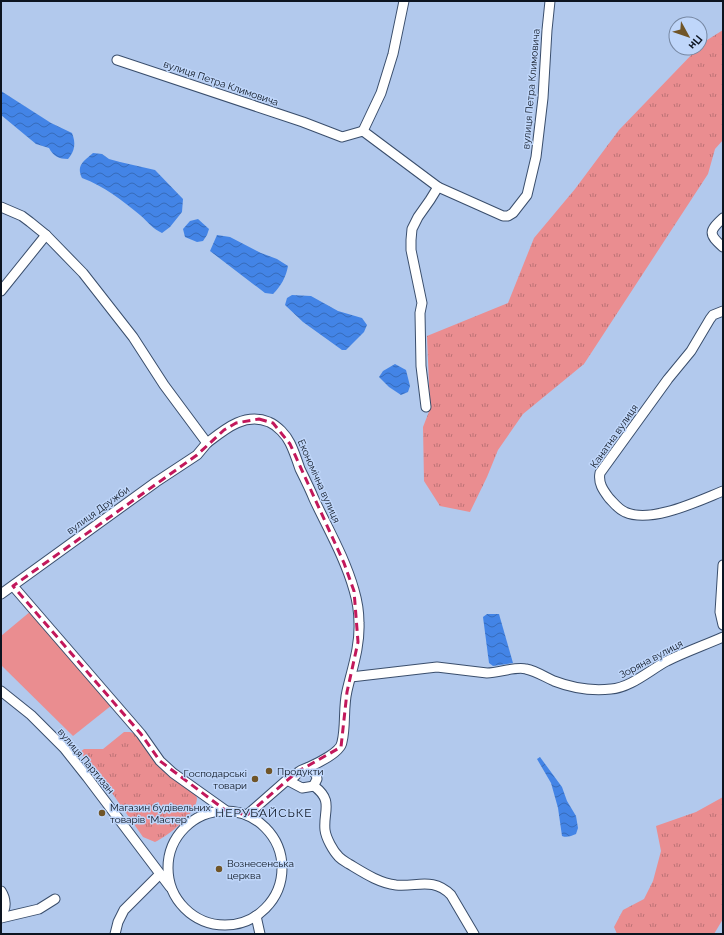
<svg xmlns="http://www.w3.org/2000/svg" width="724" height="935" viewBox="0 0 724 935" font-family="Raleway,sans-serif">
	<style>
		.grass { fill: url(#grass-tufts) }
		.pitch { fill: #ea8d90 }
		.water { fill: url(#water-waves) }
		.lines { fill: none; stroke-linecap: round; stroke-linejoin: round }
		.street-casing { stroke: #3a4e6c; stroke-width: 11 }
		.street { stroke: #fff; stroke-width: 9 }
		.marked { fill: none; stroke: #c2185b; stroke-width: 3; stroke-dasharray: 8 5; stroke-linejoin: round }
		.poi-dot { fill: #705528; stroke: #bfd6fa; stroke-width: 1.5 }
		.labels { text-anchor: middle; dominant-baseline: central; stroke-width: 3; stroke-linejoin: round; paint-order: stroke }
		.street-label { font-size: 10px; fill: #0c1420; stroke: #bfd6fa }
		.poi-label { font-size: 10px; fill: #0c1420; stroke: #bfd6fa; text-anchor: start }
		.quarter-label { font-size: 12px; letter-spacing: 1px; fill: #0c1420; stroke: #bfd6fa }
	</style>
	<defs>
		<pattern id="grass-tufts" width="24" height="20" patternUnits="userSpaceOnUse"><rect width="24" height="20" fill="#ea8d90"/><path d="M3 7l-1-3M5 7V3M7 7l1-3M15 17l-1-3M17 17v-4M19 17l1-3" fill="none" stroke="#bc7275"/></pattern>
		<pattern id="water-waves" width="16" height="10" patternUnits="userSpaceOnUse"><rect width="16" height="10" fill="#4384e6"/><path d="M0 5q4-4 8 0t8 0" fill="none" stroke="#366bba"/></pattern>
	</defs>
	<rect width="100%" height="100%" fill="#b2c9ed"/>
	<g class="grass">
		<path d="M 723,30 L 723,140 L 715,149 L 708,174 L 584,364 L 523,414 L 498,450 L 487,477 L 470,512 L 440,506 L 424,481 L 423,427 L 430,409 L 427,336 L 508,303 L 534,238 L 575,189 L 619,130 L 698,48 L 700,48 L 700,46 L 704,42 Z"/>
		<path d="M 124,732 L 130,732 L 136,734 L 195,794 L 197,798 C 197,813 168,836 155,842 L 143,837 L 112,793 L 80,752 L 84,749 L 103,749 Z"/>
		<path d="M 723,797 L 723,919 L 714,934 L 617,934 L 614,927 L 623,910 L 644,899 L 653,881 L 661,851 L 656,826 L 696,812 Z"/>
	</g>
	<path class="pitch" d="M 31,611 L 112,705 L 73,736 L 1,665 L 1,636 Z"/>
	<g class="water">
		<path d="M 1,91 L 51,123 L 72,133 C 76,143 75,151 68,159 C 59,159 53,156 49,148 L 36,144 L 1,115 Z"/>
		<path d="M 93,153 L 102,154 L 109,159 L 120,162 L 155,170 L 183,199 L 182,212 L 170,227 L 162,233 C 153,229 148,222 140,215 C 123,201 104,186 82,178 C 76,165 84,161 93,153 Z"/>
		<path d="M 198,219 L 209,229 L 207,235 L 203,241 L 197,242 L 185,237 L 183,229 L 190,221 Z"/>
		<path d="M 217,235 L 230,237 L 261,253 L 277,259 L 288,266 C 286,277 281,286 273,294 L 265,293 L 210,251 Z"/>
		<path d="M 292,295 L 311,296 L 338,311 L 362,318 L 367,325 L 364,332 L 346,350 L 342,350 L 303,322 L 285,305 L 287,298 Z"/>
		<path d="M 395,364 L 406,370 L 410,386 L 408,392 L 401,395 L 389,387 L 379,377 L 383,371 Z"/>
		<path d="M 487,614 L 499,614 L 513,663 L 493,666 L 489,663 L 483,617 Z"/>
		<path d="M 540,757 L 562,787 L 567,801 L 576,816 L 578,828 L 576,834 C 571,836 567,838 562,836 L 558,808 L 551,783 L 537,759 Z"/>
	</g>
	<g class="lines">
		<defs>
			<g id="street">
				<path d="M 117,60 L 303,122 L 342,137 L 363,131 L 438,187 L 503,216 L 508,216 L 513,213 L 527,195 L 536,157 L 543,98 L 547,30 L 550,1"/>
				<path d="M 363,131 L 381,93 L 393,54 L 404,1"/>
				<path d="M 1,207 L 22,216 L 30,222 L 46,235 L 83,273 L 133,337 L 164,385 L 207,443 C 225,429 245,412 269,422 C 278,426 286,435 290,443 C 294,451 297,460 300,469 C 305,479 310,489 314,499 C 328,529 345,558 354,590 C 357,600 359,613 359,623 C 360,647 352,669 347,691 C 343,708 346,726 342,742 C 341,752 318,763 309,767 C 303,770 299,769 295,776 L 287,780 L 247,815"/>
				<path d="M 723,218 C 709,231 708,234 723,247"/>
				<path d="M 1,291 L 46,235"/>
				<path d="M 723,311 L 713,315 L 710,319 L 691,351 L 668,379 L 600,473 C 598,483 603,490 609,498 C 614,503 618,509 625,512 C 651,524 698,501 723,491"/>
				<path d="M 426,407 L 421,366 L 420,313 L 422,303 L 411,250 L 411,240 L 412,229 L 418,217 L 430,200 L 438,187"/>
				<path d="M 723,565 L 720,612 L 723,625"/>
				<path d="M 13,586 L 141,734 L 160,761 L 173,773 L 225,810"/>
				<path d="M 1,594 L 156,482 L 197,455 L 207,443"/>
				<path d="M 351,677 L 437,667 L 487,673 C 499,673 516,666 526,669 C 536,671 545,677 554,681 C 572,688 592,691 611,689 C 630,688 650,670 667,661 C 685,652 705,645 723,637"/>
				<path d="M 1,691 L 31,715 L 64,748 L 87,777 L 170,887"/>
				<path d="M 308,768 L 316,774 L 317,779 L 314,785 L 314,786"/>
				<path d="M 287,780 L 302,788 L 314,786"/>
				<path d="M 314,786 C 334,801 323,811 325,830 C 326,838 333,851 339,857 C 342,860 346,862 349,864 C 364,873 379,883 396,885 C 417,887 433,877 451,895 L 474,934"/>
				<circle cx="225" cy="868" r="57"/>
				<path d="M 1,891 C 6,899 7,908 1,915"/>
				<path d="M 256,916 L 260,934"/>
				<path d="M 1,918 L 39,909 L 55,899"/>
				<path d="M 115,934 L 118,922 L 124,910 L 160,874"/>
			</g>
		</defs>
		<use href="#street" class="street-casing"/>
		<use href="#street" class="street"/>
	</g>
	<path class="marked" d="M 259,419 L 273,423 L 290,444 L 344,563 L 354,591 L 358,642 L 347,692 L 341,747 L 297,772 L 247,815 L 225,810 L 160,761 L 141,734 L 13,586 L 197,455 L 224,430 L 236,423 Z"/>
	<g class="poi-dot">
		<circle cx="269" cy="771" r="4"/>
		<circle cx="255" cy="779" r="4"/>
		<circle cx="102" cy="813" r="4"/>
		<circle cx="219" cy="869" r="4"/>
	</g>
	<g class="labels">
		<g class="street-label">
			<text transform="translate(221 83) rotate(19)">вулиця Петра Климовича</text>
			<text transform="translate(531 89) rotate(-85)">вулиця Петра Климовича</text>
			<text transform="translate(614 436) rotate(-55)">Канатна вулиця</text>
			<text transform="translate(319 481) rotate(66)">Економічна вулиця</text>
			<text transform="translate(98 510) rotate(-36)">вулиця Дружби</text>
			<text transform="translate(651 659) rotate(-28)">Зоряна вулиця</text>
			<text transform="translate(86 761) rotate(50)">вулиця Партизан</text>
		</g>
		<g class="poi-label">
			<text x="277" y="771">Продукти</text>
			<text x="247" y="773" text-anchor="end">Господарські<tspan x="247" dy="12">товари</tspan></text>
			<text x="110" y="807">Магазин будівельних<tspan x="110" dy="12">товарів "Мастер"</tspan></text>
			<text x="227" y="863">Вознесенська<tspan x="227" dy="12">церква</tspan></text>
		</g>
		<g class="quarter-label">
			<text x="264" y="813">НЕРУБАЙСЬКЕ</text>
		</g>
	</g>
	<rect width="724" height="935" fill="none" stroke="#0c1420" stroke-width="4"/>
	<g transform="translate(688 36) rotate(130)"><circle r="19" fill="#bfd6fa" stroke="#7788a3"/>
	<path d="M0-3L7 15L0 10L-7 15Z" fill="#705528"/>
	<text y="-6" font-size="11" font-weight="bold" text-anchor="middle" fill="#0c1420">Пн</text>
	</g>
</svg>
